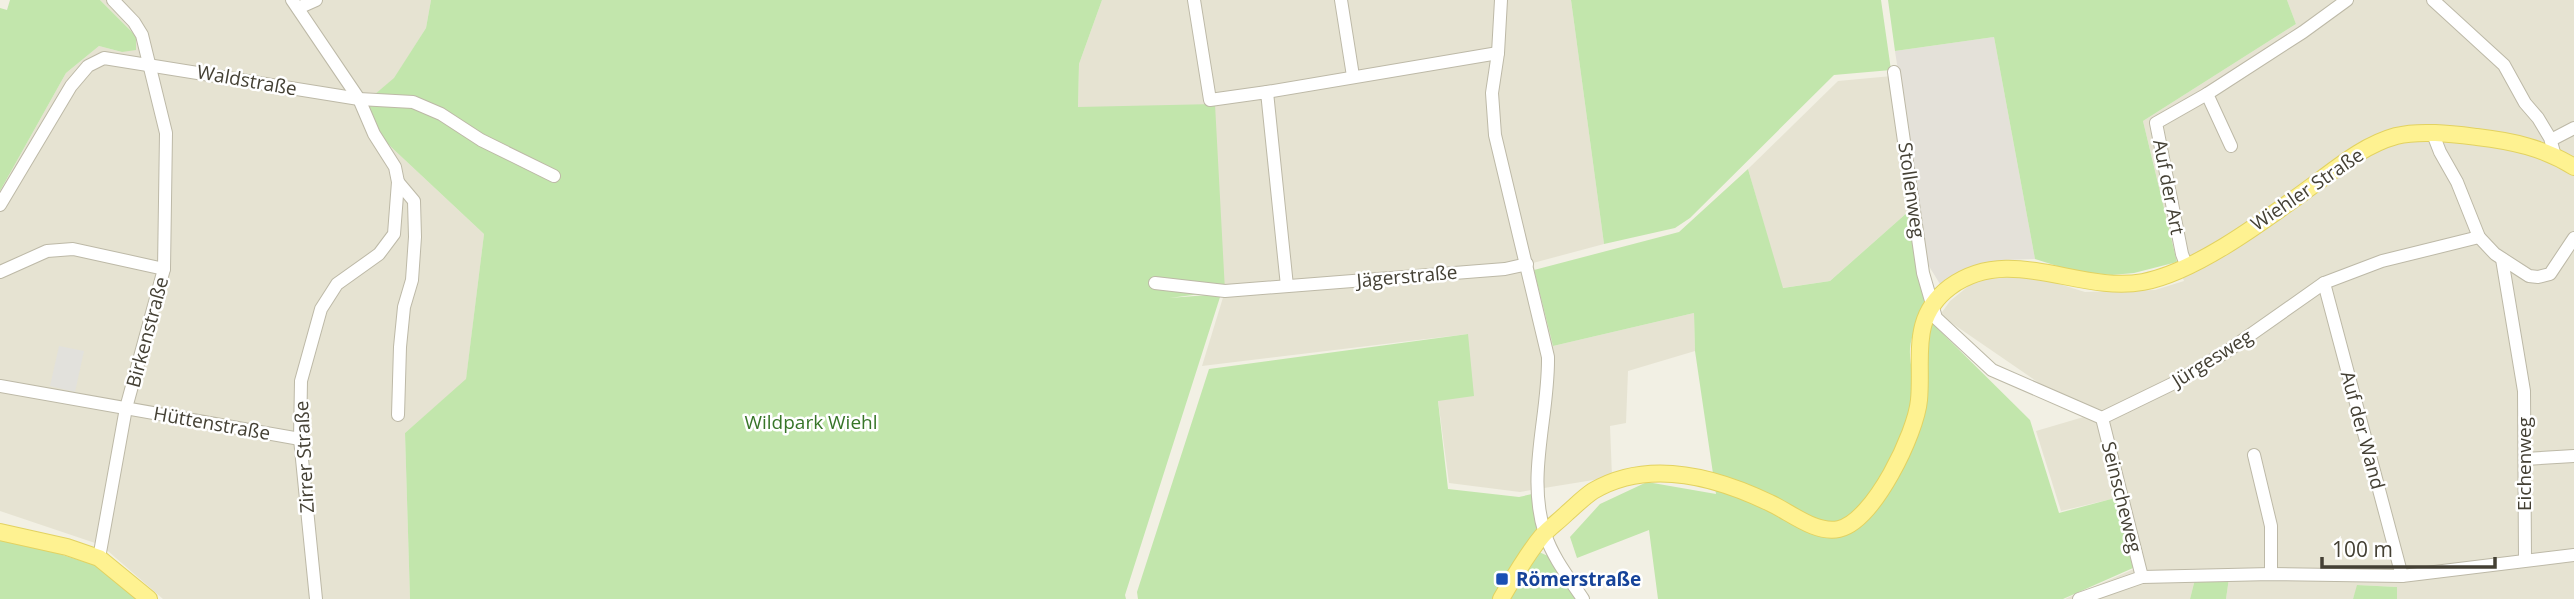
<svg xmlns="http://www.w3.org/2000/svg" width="2574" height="599" viewBox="0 0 2574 599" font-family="'Open Sans',sans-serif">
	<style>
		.residential { fill: #e6e3d2 }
		.industrial { fill: #e4e1d9 }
		.green { fill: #c2e6ac }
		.parking { fill: #e2e1dc }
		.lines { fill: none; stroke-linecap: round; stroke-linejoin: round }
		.minor-casing { stroke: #bdb9a7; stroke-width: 14 }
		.major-casing { stroke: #e2d261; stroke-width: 18 }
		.minor { stroke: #fff; stroke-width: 12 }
		.major { stroke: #fef291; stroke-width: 16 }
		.transit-dot { fill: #1a4fb4; stroke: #fff; stroke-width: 2.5 }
		.labels { text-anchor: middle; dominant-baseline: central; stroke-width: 5; stroke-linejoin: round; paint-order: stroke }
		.street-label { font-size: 19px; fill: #444034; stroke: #fff }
		.park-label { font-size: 19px; fill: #377528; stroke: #fff }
		.transit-label { font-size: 19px; font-weight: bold; fill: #164399; stroke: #fff; text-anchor: start }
	</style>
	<rect width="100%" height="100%" fill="#f2f0e4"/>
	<g class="residential">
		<path d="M 100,0 L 431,0 L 426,28 L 394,79 L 368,100 L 374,131 L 484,234 L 466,380 L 405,433 L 410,599 L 163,599 L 101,545 L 0,511 L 0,191 L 66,73 L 99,46 L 122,52 L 136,36 Z"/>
		<path d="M 1102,0 L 1571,0 L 1604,244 L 1533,263 L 1553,346 L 1694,313 L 1695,351 L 1628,371 L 1626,423 L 1610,426 L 1612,477 L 1520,492 L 1449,483 L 1438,400 L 1468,334 L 1202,366 L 1225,291 L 1078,107 L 1079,64 Z"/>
		<path d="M 2287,0 L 2574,0 L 2574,599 L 2397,599 L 2397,587 L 2358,585 L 2353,599 L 2226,599 L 2229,578 L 2196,575 L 2190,599 L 2065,599 L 2134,569 L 2116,498 L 2061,511 L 2036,431 L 2087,416 L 1940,315 L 1950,301 L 1976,280 L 2030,275 L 2085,292 L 2155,290 L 2184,281 L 2177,262 L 2143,121 L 2296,24 Z"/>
		<path d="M 1892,76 L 1909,211 L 1830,281 L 1782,288 L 1748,169 L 1838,81 Z"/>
	</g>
	<path class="industrial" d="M 1994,37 L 2035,259 L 2004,260 L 1979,266 L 1940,284 L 1927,263 L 1895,51 Z"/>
	<g class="green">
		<path d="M 10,0 L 100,0 L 136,36 L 136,50 L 122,52 L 99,46 L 66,73 L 0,191 L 0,8 L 7,10 Z"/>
		<path d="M 431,0 L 1102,0 L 1079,64 L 1078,107 L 1215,104 L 1225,291 L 1169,298 L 1221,294 L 1125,595 L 1126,599 L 410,599 L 405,433 L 466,379 L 484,234 L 374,131 L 368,100 L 394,78 L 426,28 Z"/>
		<path d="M 1571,0 L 1881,0 L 1891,70 L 1834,75 L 1690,218 L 1675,228 L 1604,244 Z"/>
		<path d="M 1888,0 L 2287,0 L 2296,24 L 2143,121 L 2177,262 L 2134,273 L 2112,275 L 2073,271 L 2035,259 L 1994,37 L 1895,51 Z"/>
		<path d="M 1748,169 L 1783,288 L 1830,281 L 1909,211 L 1927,304 C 1920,317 1911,334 1910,349 C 1909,365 1916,381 1915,397 C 1912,431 1868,524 1829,522 C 1807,521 1785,504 1766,494 L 1761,502 C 1786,516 1811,534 1840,533 C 1874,532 1919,432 1925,402 C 1928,385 1924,366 1925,349 C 1925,340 1929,331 1931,322 L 2030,420 L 2059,513 L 2115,498 L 2133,568 L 2063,599 L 1658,599 L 1649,530 L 1577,558 L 1570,537 L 1600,504 L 1647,482 L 1716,494 L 1695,351 L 1694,313 L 1553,346 L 1534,270 L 1679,232 Z"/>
		<path d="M 1468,334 L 1474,396 L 1438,401 L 1448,489 L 1519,497 L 1532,494 L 1539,532 L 1494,599 L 1138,599 L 1137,592 L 1209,369 Z"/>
		<path d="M 0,539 L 18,541 L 98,566 L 140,599 L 0,599 Z"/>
		<path d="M 1539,552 L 1548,556 L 1580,599 L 1509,599 Z"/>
		<path d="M 2196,575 L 2229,578 L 2226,599 L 2190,599 Z"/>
		<path d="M 2357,585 L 2397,587 L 2397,599 L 2353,599 Z"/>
	</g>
	<path class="parking" d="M 59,346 L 84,351 L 75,392 L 50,386 Z"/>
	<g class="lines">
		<defs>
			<g id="minor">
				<path d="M 292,0 L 359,99 L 374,134 L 395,167 L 398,182 L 394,234 L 379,254 L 337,284 L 321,309 L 301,381 L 300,439 L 316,599"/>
				<path d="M 1194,0 L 1210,100 L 1267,92 L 1287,286"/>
				<path d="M 1341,0 L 1353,76"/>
				<path d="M 1501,0 L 1498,53 L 1492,93 L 1495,135 L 1548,357 C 1549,416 1526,476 1545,534 C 1553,558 1569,578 1583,599"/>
				<path d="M 2433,0 L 2504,65 L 2525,103 L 2538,118 L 2550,138 L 2555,156"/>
				<path d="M 298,8 L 316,0"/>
				<path d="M 1894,72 L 1923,273 L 1936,318 L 1992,370 L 2102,418 L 2172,384 L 2226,352 L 2324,283 L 2382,261 L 2479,237"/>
				<path d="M 1267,92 L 1498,53"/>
				<path d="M 2433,134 L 2440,152 L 2457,182 L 2479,237 L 2495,254 L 2529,276 L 2538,277 L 2550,274 L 2574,238"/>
				<path d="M 2551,140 L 2574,128"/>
				<path d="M 2231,146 L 2207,94 L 2303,32 L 2347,0"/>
				<path d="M 0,205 L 71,86 L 88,66 L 104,58 L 359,99 L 413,102 L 441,114 L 481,140 L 554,176"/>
				<path d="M 2502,259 L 2524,391 L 2525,560"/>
				<path d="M 2187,267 L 2182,254 L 2156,123 L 2207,94"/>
				<path d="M 0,272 L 47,251 L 73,249 L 164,269"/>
				<path d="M 1155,283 L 1225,291 L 1505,269 L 1527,264"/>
				<path d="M 2324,283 L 2402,576"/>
				<path d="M 0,386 L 300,439"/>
				<path d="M 398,415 L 400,347 L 404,307 L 412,280 L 415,237 L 414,201 L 398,182"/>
				<path d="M 2102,418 L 2142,577"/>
				<path d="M 2254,455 L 2271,526 L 2271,574"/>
				<path d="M 2525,459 L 2574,456"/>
				<path d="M 99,558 L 126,408 L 164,269 L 166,133 L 142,35 L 134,22 L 113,0"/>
				<path d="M 2079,599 L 2142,577 L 2271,574 L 2402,576 L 2574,555"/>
			</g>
			<g id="major">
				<path d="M 0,532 L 67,547 L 99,558 L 149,599"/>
				<path d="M 1501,599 C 1514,577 1526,555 1542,536 C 1549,528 1559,521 1567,513 C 1575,506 1584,497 1593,491 C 1649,458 1716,477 1770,503 C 1790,512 1815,534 1839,529 C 1874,521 1916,433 1919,400 C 1923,358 1909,318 1950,287 C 2010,243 2079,294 2143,282 C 2198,272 2273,214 2319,181 C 2343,163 2367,144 2396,136 C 2420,130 2452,134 2477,137 C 2512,141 2544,148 2574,167"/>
			</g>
		</defs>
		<use href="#minor" class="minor-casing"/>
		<use href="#major" class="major-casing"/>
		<use href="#minor" class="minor"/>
		<use href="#major" class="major"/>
	</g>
	<rect class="transit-dot" x="1495" y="572" width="14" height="14" rx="3.5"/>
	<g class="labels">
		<g class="street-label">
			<text transform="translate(247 80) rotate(10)">Waldstraße</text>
			<text transform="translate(2169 187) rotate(79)">Auf der Art</text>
			<text transform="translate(2307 189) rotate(-34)">Wiehler Straße</text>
			<text transform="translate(1912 190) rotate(82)">Stollenweg</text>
			<text transform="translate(1407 276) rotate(-5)">Jägerstraße</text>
			<text transform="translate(147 332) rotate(-75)">Birkenstraße</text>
			<text transform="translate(2212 358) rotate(-32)">Jürgesweg</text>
			<text transform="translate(212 423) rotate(10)">Hüttenstraße</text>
			<text transform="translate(2363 430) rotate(75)">Auf der Wand</text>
			<text transform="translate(304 457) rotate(-93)">Zirrer Straße</text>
			<text transform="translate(2524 464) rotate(-90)">Eichenweg</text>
			<text transform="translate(2122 497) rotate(76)">Seinscheweg</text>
		</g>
		<g class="park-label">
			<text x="811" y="422">Wildpark Wiehl</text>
		</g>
		<g class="transit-label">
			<text x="1516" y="579">Römerstraße</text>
		</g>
	</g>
	<path d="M2322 557v10h173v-10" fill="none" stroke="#444034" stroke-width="3.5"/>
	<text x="2332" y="557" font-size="21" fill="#444034" stroke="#ffffff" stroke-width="5" paint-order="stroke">100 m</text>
</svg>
